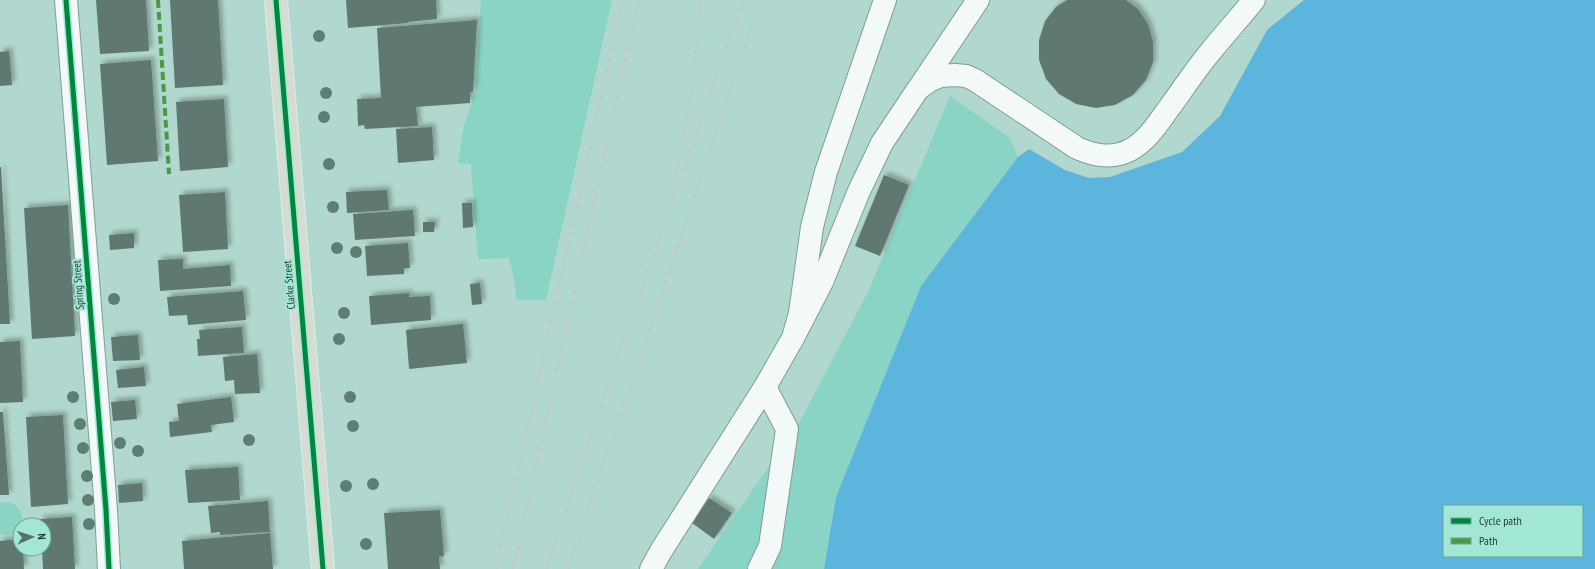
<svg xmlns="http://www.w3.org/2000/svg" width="1595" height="569" viewBox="0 0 1595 569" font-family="'PT Sans Narrow',sans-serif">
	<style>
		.green { fill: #89d4c4 }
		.water { fill: #5bb5dd; fill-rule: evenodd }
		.building { fill: #607872; filter: url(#shadow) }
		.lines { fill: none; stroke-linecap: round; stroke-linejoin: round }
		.minor-casing { stroke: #809e96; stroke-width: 24 }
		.major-casing { stroke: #dcede9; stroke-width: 24 }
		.minor { stroke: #f3f9f8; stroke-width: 22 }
		.major { stroke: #d5dcd2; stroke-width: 22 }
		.rail { stroke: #bfcac7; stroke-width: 3; stroke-dasharray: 5 5; stroke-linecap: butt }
		.quiet { stroke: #4a9a42; stroke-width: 4; stroke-dasharray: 8 4; stroke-linecap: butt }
		.cycleway-casing { stroke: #a2e7d6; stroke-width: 8 }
		.cycleway { stroke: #00873e; stroke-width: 5 }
		.tree { fill: #5e7d75 }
		.labels { text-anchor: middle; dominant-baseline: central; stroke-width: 4; stroke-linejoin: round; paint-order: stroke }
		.street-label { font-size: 11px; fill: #1f3b34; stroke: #a2e7d6 }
	</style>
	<defs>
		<filter id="shadow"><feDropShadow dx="3.5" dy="-3.5" stdDeviation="2" flood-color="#0004"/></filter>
	</defs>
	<rect width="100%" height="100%" fill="#b1d8ce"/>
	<g class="green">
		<path d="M 481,0 L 612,0 L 546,300 L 517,300 L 513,274 L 509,258 L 478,259 L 471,164 L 458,163 L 464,126 L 476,89 Z"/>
		<path d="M 950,96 L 1010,138 L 1018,157 L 921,286 L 836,497 L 824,569 L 698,569 L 799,423 L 868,292 Z"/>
		<path d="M 4,502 C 31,503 26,540 0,534 L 0,503 Z"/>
	</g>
	<path class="water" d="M 1304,0 L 1595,0 L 1595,569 L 824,569 L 836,497 L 921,286 L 1018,157 L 1029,149 L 1065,170 L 1089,178 L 1110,177 L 1182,152 L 1220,116 L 1267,30 ZM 1444,506 L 1582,506 L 1582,556 L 1444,556 Z"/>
	<g class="building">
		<path d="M 96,0 L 146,0 L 149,51 L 100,54 Z"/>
		<path d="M 170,0 L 218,0 L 223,85 L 175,88 Z"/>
		<path d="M 346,0 L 436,0 L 437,19 L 408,22 L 408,23 L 348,28 Z"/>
		<path d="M 1067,0 L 1126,0 L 1138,9 L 1148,24 L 1153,42 L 1153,62 L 1146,80 L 1133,95 L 1115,105 L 1096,108 L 1076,104 L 1059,94 L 1046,79 L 1039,60 L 1039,40 L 1045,21 L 1056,7 Z"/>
		<path d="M 477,20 L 473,92 L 470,92 L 470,103 L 416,107 L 418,126 L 365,129 L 364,125 L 358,126 L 357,99 L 381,98 L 377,28 Z"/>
		<path d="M 9,51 L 12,85 L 0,86 L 0,52 Z"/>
		<path d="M 151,60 L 158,161 L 107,165 L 100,64 Z"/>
		<path d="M 224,99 L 228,167 L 180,171 L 176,102 Z"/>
		<path d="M 432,127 L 434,160 L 398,163 L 396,129 Z"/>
		<path d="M 0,167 L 1,167 L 10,324 L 0,324 Z"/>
		<path d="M 884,175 L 909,185 L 880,256 L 855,246 Z"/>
		<path d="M 387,190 L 389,210 L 347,213 L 346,192 Z"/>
		<path d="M 225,192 L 228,249 L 183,252 L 179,195 Z"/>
		<path d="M 462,203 L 472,203 L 473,227 L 463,228 Z"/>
		<path d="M 68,205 L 75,336 L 32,339 L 24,208 Z"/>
		<path d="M 413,210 L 415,236 L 355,240 L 353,214 Z"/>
		<path d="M 423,222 L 435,222 L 434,232 L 423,232 Z"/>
		<path d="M 134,233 L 134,248 L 110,250 L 109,235 Z"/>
		<path d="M 408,243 L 410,268 L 404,268 L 404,274 L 367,276 L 365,246 Z"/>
		<path d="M 183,259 L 183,269 L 230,265 L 231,286 L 160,291 L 158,260 Z"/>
		<path d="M 480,283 L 482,304 L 472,305 L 470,284 Z"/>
		<path d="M 243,291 L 246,320 L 188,325 L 187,315 L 169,316 L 167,297 Z"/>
		<path d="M 409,293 L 409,297 L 430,296 L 431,320 L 371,325 L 369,296 Z"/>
		<path d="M 463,324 L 467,363 L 409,369 L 406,330 Z"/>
		<path d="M 242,327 L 244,353 L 198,356 L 197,339 L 200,339 L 199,330 Z"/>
		<path d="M 138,335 L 140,360 L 113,361 L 111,337 Z"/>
		<path d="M 20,341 L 23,402 L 0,403 L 0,342 Z"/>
		<path d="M 257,354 L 260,393 L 235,394 L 234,380 L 225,381 L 223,357 Z"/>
		<path d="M 144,367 L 146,386 L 118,388 L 116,370 Z"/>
		<path d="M 231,397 L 234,422 L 211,425 L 212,432 L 170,437 L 169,422 L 179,421 L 177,404 Z"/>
		<path d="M 135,400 L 137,419 L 113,421 L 111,402 Z"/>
		<path d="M 0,412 L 3,412 L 9,495 L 0,495 Z"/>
		<path d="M 63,415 L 68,504 L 31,507 L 26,417 Z"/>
		<path d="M 238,467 L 240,500 L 188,503 L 185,470 Z"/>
		<path d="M 142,483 L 143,501 L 119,503 L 118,485 Z"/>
		<path d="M 709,498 L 732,513 L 714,539 L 692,523 Z"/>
		<path d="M 268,501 L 270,532 L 220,535 L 220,532 L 211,533 L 208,506 Z"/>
		<path d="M 440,510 L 444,556 L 439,557 L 440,569 L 388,569 L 384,513 Z"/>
		<path d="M 72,517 L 75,569 L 43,569 L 42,549 L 44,549 L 44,525 L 41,525 L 40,519 Z"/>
		<path d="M 270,533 L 273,569 L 184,569 L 182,541 Z"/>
		<path d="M 20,539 L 20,549 L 23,549 L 24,569 L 0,569 L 0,541 Z"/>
	</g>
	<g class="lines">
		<defs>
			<g id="minor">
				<path d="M 66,0 L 106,510 L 109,569"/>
				<path d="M 921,85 L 978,0"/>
				<path d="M 793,338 L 822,282 L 859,191 L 882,143 L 918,89 L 929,81 L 940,76 L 955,75 L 966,76 L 975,80 L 1077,148 C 1095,156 1112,159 1130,150 C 1147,141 1158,123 1169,108 C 1183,89 1196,69 1211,51 C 1225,34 1240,17 1254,0"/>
				<path d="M 651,569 L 661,551 L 765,387 L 793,338 L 800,313 L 812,227 L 826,172 L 885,0"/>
				<path d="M 759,569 L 770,546 L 787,429 L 765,387"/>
			</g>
			<path id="major" d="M 276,0 L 323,569"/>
		</defs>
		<use href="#minor" class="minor-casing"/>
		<use href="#major" class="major-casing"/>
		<use href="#minor" class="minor"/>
		<use href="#major" class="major"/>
		<g class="rail">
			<path d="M 673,182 C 689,122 697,63 700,0"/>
			<path d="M 496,569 L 623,0"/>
			<path d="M 513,569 L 639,0"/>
			<path d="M 547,569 L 578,470 L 743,0"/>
			<path d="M 568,569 L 761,0"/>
		</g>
		<path class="quiet" d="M 158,0 L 169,174"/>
		<defs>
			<g id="cycleway">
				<path d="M 66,0 L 106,510 L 109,569"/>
				<path d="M 276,0 L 323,569"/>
			</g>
		</defs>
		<use href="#cycleway" class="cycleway-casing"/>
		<use href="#cycleway" class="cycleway"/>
	</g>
	<g class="tree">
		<circle cx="319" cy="36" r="6"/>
		<circle cx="326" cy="93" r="6"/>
		<circle cx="324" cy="117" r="6"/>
		<circle cx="329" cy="164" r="6"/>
		<circle cx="333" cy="207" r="6"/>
		<circle cx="337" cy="248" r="6"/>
		<circle cx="356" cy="252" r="6"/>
		<circle cx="114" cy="299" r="6"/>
		<circle cx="344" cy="313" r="6"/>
		<circle cx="339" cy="339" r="6"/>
		<circle cx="73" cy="397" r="6"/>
		<circle cx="350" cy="397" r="6"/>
		<circle cx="80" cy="424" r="6"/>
		<circle cx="353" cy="426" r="6"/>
		<circle cx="249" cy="440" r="6"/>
		<circle cx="120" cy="443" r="6"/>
		<circle cx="83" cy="448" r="6"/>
		<circle cx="138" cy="451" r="6"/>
		<circle cx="87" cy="476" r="6"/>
		<circle cx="373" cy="484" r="6"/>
		<circle cx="346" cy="486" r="6"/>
		<circle cx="88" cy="500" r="6"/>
		<circle cx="89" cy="524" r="6"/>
		<circle cx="366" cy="544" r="6"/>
	</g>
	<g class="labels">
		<g class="street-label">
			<text transform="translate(78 285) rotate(-94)">Spring Street</text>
			<text transform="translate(289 285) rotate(-95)">Clarke Street</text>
		</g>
	</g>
	<rect x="1443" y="505" width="140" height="52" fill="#a2e7d6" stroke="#6ea295"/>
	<rect x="1451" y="518" width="20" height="6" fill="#00873e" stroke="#6ea295"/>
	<text x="1479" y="525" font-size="12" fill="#1f3b34">Cycle path</text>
	<rect x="1451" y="538" width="20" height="6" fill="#4a9a42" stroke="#6ea295"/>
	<text x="1479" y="545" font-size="12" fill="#1f3b34">Path</text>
	<g transform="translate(32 537) rotate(87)"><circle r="19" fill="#a2e7d6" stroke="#6ea295"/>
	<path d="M0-3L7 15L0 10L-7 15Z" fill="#52726a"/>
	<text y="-6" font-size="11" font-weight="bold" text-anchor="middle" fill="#1f3b34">N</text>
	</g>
</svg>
